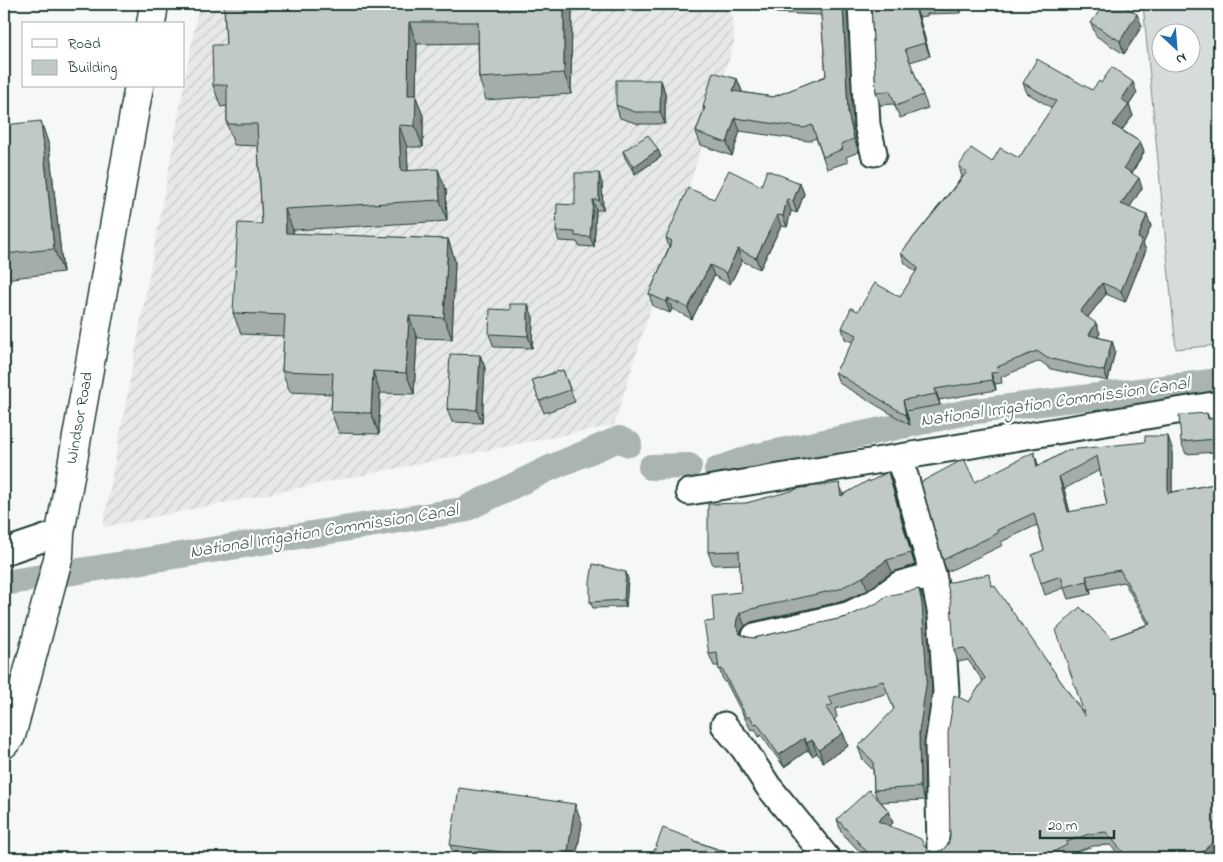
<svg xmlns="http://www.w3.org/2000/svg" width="1223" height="862" viewBox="0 0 1223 862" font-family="'Indie Flower',sans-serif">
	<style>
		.industrial { fill: url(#industrial-furrows) }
		.pitch { fill: #d6dcdb; stroke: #7a8c88; fill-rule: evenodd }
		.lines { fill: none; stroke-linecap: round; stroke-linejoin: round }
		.canal { stroke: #aab5b1; stroke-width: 26 }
		.minor-casing { stroke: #1f3d34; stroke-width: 29 }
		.secondary-casing { stroke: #1f3d34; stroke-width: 31 }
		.minor { stroke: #fff; stroke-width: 25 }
		.secondary { stroke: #fff; stroke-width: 28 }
		.wall { fill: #a5adaa; stroke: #1f3d34; fill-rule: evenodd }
		.shaded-wall { fill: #868d8b; stroke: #1f3d34 }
		.building { fill: #c0c9c6; stroke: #1f3d34; fill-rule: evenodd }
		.labels { text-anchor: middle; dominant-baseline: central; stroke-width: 4.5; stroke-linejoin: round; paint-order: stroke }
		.street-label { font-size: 16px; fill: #1f3d34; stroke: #fff }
		.water-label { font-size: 18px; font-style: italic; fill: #49615a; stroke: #fff }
	</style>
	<defs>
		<pattern id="industrial-furrows" width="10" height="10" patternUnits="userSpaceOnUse" patternTransform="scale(1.25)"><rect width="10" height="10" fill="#e6e9e8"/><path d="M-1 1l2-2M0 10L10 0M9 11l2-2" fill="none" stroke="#c5c9c8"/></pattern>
	</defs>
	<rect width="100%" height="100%" fill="#f6f7f7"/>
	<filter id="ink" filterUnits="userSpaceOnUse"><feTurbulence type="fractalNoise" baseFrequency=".02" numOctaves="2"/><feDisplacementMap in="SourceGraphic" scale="10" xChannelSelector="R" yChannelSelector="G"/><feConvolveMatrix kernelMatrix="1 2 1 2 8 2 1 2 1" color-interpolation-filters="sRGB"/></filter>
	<g filter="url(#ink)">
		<path class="industrial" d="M 199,4 L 731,4 L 734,43 L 614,425 L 103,527 Z"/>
		<path class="pitch" d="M 1143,4 L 1219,4 L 1219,345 L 1176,349 ZM 1160,32 L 1190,32 L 1190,62 L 1160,62 Z"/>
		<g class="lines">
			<g class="canal">
				<path d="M 651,467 L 689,466"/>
				<path d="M 717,470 L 753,457 L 968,412 L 1219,381"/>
				<path d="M 4,583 L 463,510 L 550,468 L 619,439 L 629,444"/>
			</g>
			<defs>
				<g id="minor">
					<path d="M 861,4 L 867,125 L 874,153"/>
					<path d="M 898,458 L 905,476 L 933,575 L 941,615 L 946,692 L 938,744 L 940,850"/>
					<path d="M 689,492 L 1219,404"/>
					<path d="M 4,552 L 60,533"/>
					<path d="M 755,636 L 848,615 L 875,602 L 900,584 L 933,575"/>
					<path d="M 724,725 L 744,749 L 768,786 L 827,858"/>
				</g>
				<g id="secondary">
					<path d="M 151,24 L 154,4"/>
					<path d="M 4,744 L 11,736 L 59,555 L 60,533 L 139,86"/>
				</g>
			</defs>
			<use href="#minor" class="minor-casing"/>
			<use href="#secondary" class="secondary-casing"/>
			<use href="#minor" class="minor"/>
			<use href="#secondary" class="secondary"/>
		</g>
		<g class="wall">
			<path d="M 224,4 L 572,4 L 571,94 L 486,100 L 479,78 L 478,43 L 417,44 L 416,97 L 423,116 L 423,147 L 407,147 L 408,170 L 446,190 L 447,221 L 293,230 L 293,234 L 448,239 L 455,261 L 452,339 L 417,338 L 414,394 L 380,393 L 379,434 L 339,433 L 331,412 L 332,394 L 290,392 L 282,371 L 284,336 L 241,334 L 233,313 L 262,224 L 258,146 L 234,145 L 227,124 L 227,106 L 221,107 L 213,85 L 226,45 Z"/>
			<path d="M 773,4 L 847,4 L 853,126 L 859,152 L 846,157 L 848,162 L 827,169 L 816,138 L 809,141 L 740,131 L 732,156 L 701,145 L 696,132 L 704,110 L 703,107 L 737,79 L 742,91 L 741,92 L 773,97 L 826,76 L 821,15 L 776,13 Z"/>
			<path d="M 871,4 L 961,4 L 961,13 L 927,14 L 927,16 L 919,17 L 930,56 L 910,62 L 928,108 L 900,118 L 894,104 L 880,105 L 876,92 Z"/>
			<path d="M 1091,23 L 1142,26 L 1124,54 L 1096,36 Z"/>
			<path d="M 661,80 L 665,93 L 665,124 L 639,124 L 620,118 L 616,105 Z"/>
			<path d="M 1023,83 L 1092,90 L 1101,83 L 1137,93 L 1129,105 L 1133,116 L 1122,130 L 1140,142 L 1144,152 L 1132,173 L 1142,188 L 1129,208 L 1147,215 L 1151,226 L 1143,244 L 1146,250 L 1125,302 L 1106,294 L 1088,317 L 1100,333 L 1098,337 L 1112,341 L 1115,351 L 1108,381 L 1051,369 L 1040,361 L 1001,377 L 1002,383 L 995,384 L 996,390 L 939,400 L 940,405 L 906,411 L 910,425 L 839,383 L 835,372 L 853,342 L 845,339 L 842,328 L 858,311 L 900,297 L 916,272 L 905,263 L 901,253 L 962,177 L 959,166 L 992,162 L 1019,158 L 1052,108 L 1027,93 Z"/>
			<path d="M 4,86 L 6,102 L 4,102 Z"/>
			<path d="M 4,125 L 49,145 L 63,272 L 4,279 Z"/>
			<path d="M 658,150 L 661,157 L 635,174 L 625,158 L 623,151 Z"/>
			<path d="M 602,183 L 603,210 L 596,210 L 594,247 L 579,246 L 577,242 L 559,241 L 556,231 L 575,205 Z"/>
			<path d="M 800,183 L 804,194 L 797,213 L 791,211 L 787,227 L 781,226 L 760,269 L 742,261 L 730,284 L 714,276 L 692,319 L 672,309 L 670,313 L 653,306 L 649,294 L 669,247 L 666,238 L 714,199 L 761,186 Z"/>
			<path d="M 533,317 L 532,348 L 494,347 L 489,334 Z"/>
			<path d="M 480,355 L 485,368 L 482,423 L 452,422 L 447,409 Z"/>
			<path d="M 563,370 L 575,402 L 544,413 L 532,380 Z"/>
			<path d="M 1207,413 L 1210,419 L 1219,418 L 1217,452 L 1186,454 L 1181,442 Z"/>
			<path d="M 1172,448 L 1172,492 L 1214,484 L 1219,479 L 1219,852 L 1213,858 L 1122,858 L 1110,845 L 1093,846 L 1070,854 L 1072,857 L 1069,858 L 862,858 L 864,856 L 841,832 L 837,819 L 877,798 L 874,790 L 873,770 L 863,760 L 858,747 L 894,710 L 888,693 L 835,709 L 837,717 L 834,719 L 843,733 L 848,746 L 823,762 L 817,753 L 812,756 L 808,750 L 784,767 L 761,735 L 759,737 L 755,729 L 751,730 L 726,682 L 724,682 L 718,666 L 714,666 L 709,654 L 714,621 L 741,592 L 740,564 L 713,565 L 708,552 L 746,503 L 844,495 L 869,482 L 892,484 L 915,565 L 892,572 L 868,590 L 843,601 L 751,622 L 745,626 L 741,631 L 741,634 L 747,637 L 754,638 L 847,617 L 919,589 L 924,601 L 927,617 L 932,691 L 924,744 L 925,800 L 881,802 L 889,811 L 893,823 L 890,826 L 924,846 L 929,851 L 936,852 L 943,850 L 948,844 L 969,702 L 983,681 L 968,660 L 958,662 L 954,650 L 993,585 L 1085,716 L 1111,638 L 1148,624 L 1124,582 L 1090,589 L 1091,594 L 1068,599 L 1064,588 L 1045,595 L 1041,583 L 1044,550 L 1037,525 L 1001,542 L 1003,545 L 947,572 L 943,560 L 975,482 L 1038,464 L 1039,466 L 1068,450 ZM 1100,470 L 1107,505 L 1070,512 L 1064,489 Z"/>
			<path d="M 628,579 L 626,607 L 593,608 L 590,602 Z"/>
			<path d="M 582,823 L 576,858 L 455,858 L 450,845 Z"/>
			<path d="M 695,841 L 743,858 L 654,858 L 653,854 Z"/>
		</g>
		<g class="shaded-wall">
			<path d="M 564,4 L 572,4 L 571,94 L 564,73 Z"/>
			<path d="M 843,4 L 847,4 L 853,126 L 859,152 L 854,139 L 848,113 Z"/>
			<path d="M 914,4 L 919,17 L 930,56 L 925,43 Z"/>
			<path d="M 958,4 L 961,4 L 961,13 Z"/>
			<path d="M 1137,14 L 1142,26 L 1124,54 L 1120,41 Z"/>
			<path d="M 409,22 L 417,44 L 416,97 L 423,116 L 423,147 L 415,126 L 408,95 Z"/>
			<path d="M 737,79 L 742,91 L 738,104 L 733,91 Z"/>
			<path d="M 661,80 L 665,93 L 665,124 L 660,112 Z"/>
			<path d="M 1133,82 L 1137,93 L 1126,109 L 1129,105 L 1133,116 L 1117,136 L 1113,125 L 1122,99 Z"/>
			<path d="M 4,86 L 6,102 L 4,95 Z"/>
			<path d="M 735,118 L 740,131 L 732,156 L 727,143 Z"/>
			<path d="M 41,121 L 49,145 L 63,272 L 54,249 Z"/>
			<path d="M 399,125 L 407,147 L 409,192 L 401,171 Z"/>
			<path d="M 1140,142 L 1144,152 L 1128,179 L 1124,168 Z"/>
			<path d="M 658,150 L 661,157 L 635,174 L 633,167 Z"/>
			<path d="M 438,169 L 446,190 L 447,221 L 440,200 Z"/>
			<path d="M 599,173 L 602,183 L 603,210 L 599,200 Z"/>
			<path d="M 1139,178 L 1142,188 L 1125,215 L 1121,204 Z"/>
			<path d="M 800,183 L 804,194 L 797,213 L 793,201 Z"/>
			<path d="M 787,199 L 791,211 L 787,227 L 783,216 Z"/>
			<path d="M 593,200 L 596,210 L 594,247 L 590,237 Z"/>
			<path d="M 285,209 L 293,230 L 293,255 L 286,233 Z"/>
			<path d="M 777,215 L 781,226 L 760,269 L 756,258 Z"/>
			<path d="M 1147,215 L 1151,226 L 1143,244 L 1146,250 L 1125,302 L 1121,291 L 1138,238 Z"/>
			<path d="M 448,239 L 455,261 L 452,339 L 444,318 Z"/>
			<path d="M 738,249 L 742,261 L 730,284 L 726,273 Z"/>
			<path d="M 710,265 L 714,276 L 692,319 L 688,308 Z"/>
			<path d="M 1102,283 L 1106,294 L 1083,323 L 1080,312 Z"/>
			<path d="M 668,298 L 672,309 L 670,313 L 666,302 Z"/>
			<path d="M 528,304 L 533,317 L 532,348 L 528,336 Z"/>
			<path d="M 409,316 L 417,338 L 414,394 L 406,373 Z"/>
			<path d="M 1096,323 L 1100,333 L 1092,345 L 1089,335 Z"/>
			<path d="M 1112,341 L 1115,351 L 1108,381 L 1104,371 Z"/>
			<path d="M 480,355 L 485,368 L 482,423 L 477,410 Z"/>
			<path d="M 373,371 L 380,393 L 379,434 L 371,413 Z"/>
			<path d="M 991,373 L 995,384 L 996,390 L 992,380 Z"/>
			<path d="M 935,389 L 939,400 L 940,405 L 936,394 Z"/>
			<path d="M 903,400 L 906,411 L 910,425 L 906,415 Z"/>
			<path d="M 1168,436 L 1172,448 L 1172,505 L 1168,493 Z"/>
			<path d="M 1034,452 L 1038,464 L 1041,480 L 1037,467 Z"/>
			<path d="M 888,472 L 892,484 L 915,565 L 911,553 Z"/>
			<path d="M 1059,477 L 1064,489 L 1073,524 L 1068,512 Z"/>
			<path d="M 839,483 L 844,495 L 841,496 Z"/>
			<path d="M 887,560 L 892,572 L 868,590 L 863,577 Z"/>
			<path d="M 626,572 L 628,579 L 626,607 L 624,600 Z"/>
			<path d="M 1086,576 L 1090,589 L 1091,594 L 1087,581 Z"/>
			<path d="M 919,589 L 924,601 L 927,617 L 932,691 L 924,744 L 925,800 L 920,787 L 919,732 Z"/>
			<path d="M 740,613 L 745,626 L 741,631 L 741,639 L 736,626 L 737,619 Z"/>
			<path d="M 843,733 L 848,746 L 823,762 L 819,750 Z"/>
			<path d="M 804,738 L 808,750 L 784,767 L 779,755 Z"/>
			<path d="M 812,740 L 817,753 L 812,756 L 807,743 Z"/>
			<path d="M 575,804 L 582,823 L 576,858 L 567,858 Z"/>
			<path d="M 889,811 L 893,823 L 883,833 L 878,821 Z"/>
			<path d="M 1217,838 L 1219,844 L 1219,852 L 1213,858 L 1196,858 Z"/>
		</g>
		<g class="building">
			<path d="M 224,4 L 564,4 L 564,73 L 479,78 L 478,22 L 409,22 L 408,95 L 416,95 L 415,126 L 399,125 L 401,171 L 438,169 L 440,200 L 285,209 L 286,233 L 448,239 L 444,318 L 409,316 L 406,373 L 373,371 L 371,413 L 331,412 L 333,373 L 282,371 L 285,315 L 233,313 L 238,223 L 262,224 L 257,124 L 227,124 L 227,85 L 213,85 L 212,45 L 226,45 Z"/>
			<path d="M 820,4 L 843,4 L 848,113 L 854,139 L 841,144 L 843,149 L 823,157 L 812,125 L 804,128 L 735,118 L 727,143 L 696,132 L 705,107 L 703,107 L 713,72 L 737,79 L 733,91 L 773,97 L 826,76 Z"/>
			<path d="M 871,4 L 918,4 L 914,4 L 925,43 L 905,49 L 923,95 L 896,106 L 890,91 L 876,92 Z"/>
			<path d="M 1104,4 L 1121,4 L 1137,14 L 1120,41 L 1091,23 Z"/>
			<path d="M 1037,59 L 1092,90 L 1099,81 L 1101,83 L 1112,67 L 1133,82 L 1122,99 L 1129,105 L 1113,125 L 1140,142 L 1124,168 L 1139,178 L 1121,204 L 1147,215 L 1138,238 L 1142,240 L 1121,291 L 1102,283 L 1080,312 L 1096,323 L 1089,335 L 1112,341 L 1104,371 L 1047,358 L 1037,351 L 997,367 L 998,372 L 991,373 L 992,380 L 935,389 L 936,394 L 903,400 L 906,415 L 835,372 L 857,335 L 842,328 L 851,308 L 858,311 L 875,283 L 900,297 L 918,268 L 901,253 L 967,172 L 959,166 L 971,148 L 992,162 L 1000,148 L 1019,158 L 1056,101 L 1023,83 Z"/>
			<path d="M 616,80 L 661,80 L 660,112 L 635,112 L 616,105 Z"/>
			<path d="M 41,121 L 54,249 L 4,254 L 4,125 Z"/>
			<path d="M 648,135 L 658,150 L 633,167 L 623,151 Z"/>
			<path d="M 729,170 L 761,186 L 767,170 L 800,183 L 793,201 L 787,199 L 783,216 L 777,215 L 756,258 L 738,249 L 726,273 L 710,265 L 688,308 L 668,298 L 666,302 L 649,294 L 672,241 L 666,238 L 688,188 L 714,199 Z"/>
			<path d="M 575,173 L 599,173 L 599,200 L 593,200 L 590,237 L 575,236 L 575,232 L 556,231 L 557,204 L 575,205 Z"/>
			<path d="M 510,304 L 528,304 L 528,336 L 489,334 L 490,309 L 510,310 Z"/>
			<path d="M 450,354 L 480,355 L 477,410 L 447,409 Z"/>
			<path d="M 563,370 L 570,390 L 539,401 L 532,380 Z"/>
			<path d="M 1207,413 L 1208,419 L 1219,418 L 1219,470 L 1216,439 L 1181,442 L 1179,415 Z"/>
			<path d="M 1145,436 L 1168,436 L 1168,493 L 1214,484 L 1214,480 L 1219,479 L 1219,842 L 1217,838 L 1196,858 L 1128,858 L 1106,832 L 1089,834 L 1066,842 L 1067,845 L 1049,854 L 1055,858 L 862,858 L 867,852 L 837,819 L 869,790 L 889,811 L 878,821 L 921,839 L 924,846 L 929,851 L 936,852 L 943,850 L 948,844 L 950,838 L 948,733 L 954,695 L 969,702 L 985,678 L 964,648 L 954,650 L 951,602 L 947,583 L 989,574 L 991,586 L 994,585 L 1085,716 L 1056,630 L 1080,607 L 1111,638 L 1150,624 L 1120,570 L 1086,576 L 1087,581 L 1064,587 L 1061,576 L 1041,583 L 1032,555 L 1044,550 L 1034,513 L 997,530 L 998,533 L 943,560 L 921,482 L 964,459 L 975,482 L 1034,452 L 1037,467 L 1068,450 L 1145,442 ZM 1097,456 L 1107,505 L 1068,512 L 1059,477 Z"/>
			<path d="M 888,472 L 911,553 L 887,560 L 863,577 L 839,589 L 747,610 L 740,613 L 737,619 L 736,626 L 740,634 L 747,637 L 754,638 L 847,617 L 877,603 L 886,596 L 919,589 L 922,604 L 927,679 L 919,732 L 920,787 L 874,790 L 873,761 L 858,747 L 894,709 L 883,681 L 828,697 L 833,704 L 826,708 L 843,733 L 819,750 L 812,740 L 807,743 L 804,738 L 779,755 L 757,723 L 754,724 L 750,716 L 747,718 L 722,669 L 719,670 L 717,653 L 709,654 L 704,622 L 714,621 L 712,595 L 741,592 L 739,551 L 708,552 L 708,504 L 746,503 L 795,490 L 795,489 L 839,483 L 841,496 L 869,480 L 869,482 Z"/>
			<path d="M 593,564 L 626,572 L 624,600 L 590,602 L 590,582 Z"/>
			<path d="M 459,788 L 575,804 L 567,858 L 546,858 L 450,845 Z"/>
			<path d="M 663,828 L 695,840 L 694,841 L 743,858 L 664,858 L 653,854 Z"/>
		</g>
	</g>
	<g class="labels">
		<g class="street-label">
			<text transform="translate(80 418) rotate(-80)">Windsor Road</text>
		</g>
		<g class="water-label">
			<text transform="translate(1055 403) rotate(-8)">National Irrigation Commission Canal</text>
			<text transform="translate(324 532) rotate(-9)">National Irrigation Commission Canal</text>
		</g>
	</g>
	<rect width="1223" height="862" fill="none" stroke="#fff" stroke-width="20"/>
	<rect x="10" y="10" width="1203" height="842" fill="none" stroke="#1f3d34" stroke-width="2" filter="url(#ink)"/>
	<rect x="22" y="22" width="162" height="65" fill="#ffffff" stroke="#a5b1ae"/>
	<rect x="32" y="39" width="25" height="8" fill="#ffffff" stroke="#a5b1ae"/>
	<text x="68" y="48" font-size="15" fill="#1f3d34">Road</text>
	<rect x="32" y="60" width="25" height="15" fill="#c0c9c6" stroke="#a5b1ae"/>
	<text x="68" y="72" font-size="15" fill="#1f3d34">Building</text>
	<g transform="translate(1176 48) rotate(154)"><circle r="24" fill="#ffffff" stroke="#a5b1ae"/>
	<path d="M0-4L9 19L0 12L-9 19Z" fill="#1f6fb2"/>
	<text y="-8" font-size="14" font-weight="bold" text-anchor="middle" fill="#1f3d34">N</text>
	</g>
	<path d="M1040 830v8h74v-8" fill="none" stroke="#1f3d34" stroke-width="2.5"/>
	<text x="1048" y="830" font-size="15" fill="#1f3d34" stroke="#ffffff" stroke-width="4" paint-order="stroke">20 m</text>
</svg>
